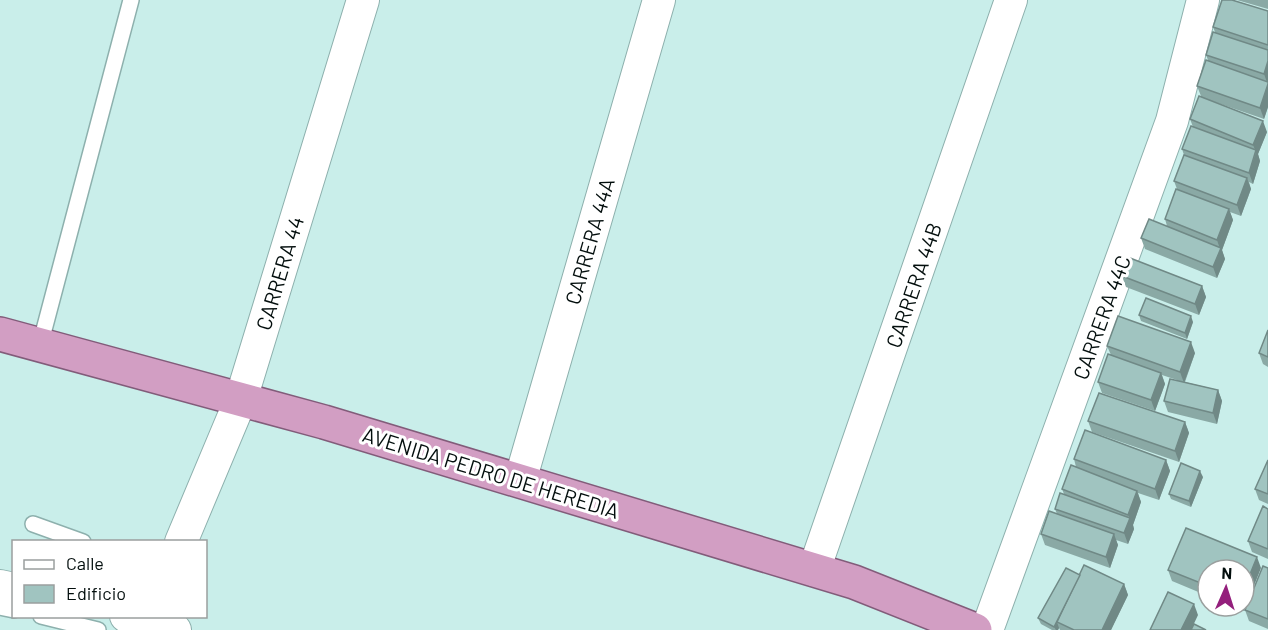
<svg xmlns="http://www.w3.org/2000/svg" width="1268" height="630" viewBox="0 0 1268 630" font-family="Barlow,sans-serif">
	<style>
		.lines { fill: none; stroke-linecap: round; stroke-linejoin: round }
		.service-casing { stroke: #8db0ad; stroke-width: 18 }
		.minor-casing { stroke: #8db0ad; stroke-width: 34 }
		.trunk-casing { stroke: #825c7a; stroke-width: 36 }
		.service { stroke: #fff; stroke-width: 15 }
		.minor { stroke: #fff; stroke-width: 32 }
		.trunk { stroke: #d29ec3; stroke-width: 33 }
		.wall { fill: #8aa9a5 }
		.shaded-wall { fill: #708986 }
		.building { fill: #a0c4c0; stroke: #708986; stroke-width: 1.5 }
		.labels { text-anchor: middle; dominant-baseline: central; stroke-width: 6; stroke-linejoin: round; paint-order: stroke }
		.street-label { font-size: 21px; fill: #030e0d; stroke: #fff }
	</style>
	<rect width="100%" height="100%" fill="#c9eeea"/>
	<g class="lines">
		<defs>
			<g id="service">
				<path d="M 40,345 L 131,0"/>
				<path d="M 33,524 L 83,542"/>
				<path d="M 0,607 L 14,610"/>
				<path d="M 41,616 L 98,630"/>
			</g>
			<g id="minor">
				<path d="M 520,481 L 659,0"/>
				<path d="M 181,542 L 241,399 L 363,0"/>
				<path d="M 814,570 L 1011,0"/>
				<path d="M 0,586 L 14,589"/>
				<path d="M 126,616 L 175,630"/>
				<path d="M 987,630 L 1172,121 L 1203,0"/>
			</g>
			<path id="trunk" d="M 0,334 L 324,422 L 854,582 L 975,630"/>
		</defs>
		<use href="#service" class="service-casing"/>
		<use href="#minor" class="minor-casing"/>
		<use href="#trunk" class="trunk-casing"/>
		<use href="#service" class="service"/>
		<use href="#minor" class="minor"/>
		<use href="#trunk" class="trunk"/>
	</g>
	<g class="wall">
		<path d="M 1237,0 L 1268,0 L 1268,9 Z"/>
		<path d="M 1268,11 L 1268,107 L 1264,119 L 1209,100 L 1267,132 L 1258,154 L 1260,161 L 1253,184 L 1249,182 L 1251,189 L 1241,216 L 1230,212 L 1233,220 L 1222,250 L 1225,259 L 1217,278 L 1145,249 L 1141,238 L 1167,226 L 1165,219 L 1177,189 L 1174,181 L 1184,155 L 1182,149 L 1193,127 L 1190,119 L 1201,96 L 1197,86 L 1208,60 L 1206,55 L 1215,32 L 1213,27 Z"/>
		<path d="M 1122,276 L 1202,286 L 1206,297 L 1199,315 L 1126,287 Z"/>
		<path d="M 1139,315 L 1193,322 L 1187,339 L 1141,321 Z"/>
		<path d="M 1268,330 L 1268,367 L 1263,364 L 1259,353 Z"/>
		<path d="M 1107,346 L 1195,353 L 1185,382 L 1218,390 L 1222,401 L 1217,424 L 1168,412 L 1164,401 L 1177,380 L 1162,375 L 1165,384 L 1155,411 L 1102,393 L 1098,382 L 1111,355 Z"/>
		<path d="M 1088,421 L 1185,422 L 1189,433 L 1179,462 L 1092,432 Z"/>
		<path d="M 1074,459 L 1166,460 L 1170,471 L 1159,500 L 1138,493 L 1141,502 L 1133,525 L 1134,529 L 1128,544 L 1116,540 L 1118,545 L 1110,568 L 1045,545 L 1041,534 L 1057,514 L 1055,509 L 1064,494 L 1062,489 L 1076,467 Z"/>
		<path d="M 1268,460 L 1268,504 L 1259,500 L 1255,489 Z"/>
		<path d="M 1203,477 L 1191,507 L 1171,499 L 1169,494 Z"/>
		<path d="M 1268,509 L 1268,559 L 1252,552 L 1248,541 Z"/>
		<path d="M 1257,557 L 1244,611 L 1233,606 L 1244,606 L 1244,570 L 1208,570 L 1208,596 L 1172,581 L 1168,570 Z"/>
		<path d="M 1268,568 L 1268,629 L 1249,621 L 1245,610 Z"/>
		<path d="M 1080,575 L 1124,584 L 1128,595 L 1111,630 L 1060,630 L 1059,628 L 1058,630 L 1052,630 L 1041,624 L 1038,618 Z"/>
	</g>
	<g class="shaded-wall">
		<path d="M 1268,61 L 1268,85 L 1264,74 Z"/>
		<path d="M 1268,84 L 1268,107 L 1264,119 L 1260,108 Z"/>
		<path d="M 1263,121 L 1267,132 L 1258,154 L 1260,161 L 1253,184 L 1249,173 L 1256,152 L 1253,145 Z"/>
		<path d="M 1247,178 L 1251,189 L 1241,216 L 1237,205 Z"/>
		<path d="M 1229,209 L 1233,220 L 1222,250 L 1225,259 L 1217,278 L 1213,267 L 1220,249 L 1217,240 Z"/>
		<path d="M 1202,286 L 1206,297 L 1199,315 L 1195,304 Z"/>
		<path d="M 1191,316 L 1193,322 L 1187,339 L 1185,333 Z"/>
		<path d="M 1191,342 L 1195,353 L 1184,383 L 1180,372 Z"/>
		<path d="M 1161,373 L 1165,384 L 1155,411 L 1151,400 Z"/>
		<path d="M 1218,390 L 1222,401 L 1217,424 L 1213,413 Z"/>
		<path d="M 1185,422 L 1189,433 L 1179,462 L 1175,451 Z"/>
		<path d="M 1166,460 L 1170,471 L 1159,500 L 1155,489 Z"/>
		<path d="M 1200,471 L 1203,477 L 1191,507 L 1189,501 Z"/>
		<path d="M 1137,491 L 1141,502 L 1133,525 L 1134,529 L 1128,544 L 1124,533 L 1130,518 L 1128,515 Z"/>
		<path d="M 1114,534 L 1118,545 L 1110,568 L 1106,557 Z"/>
		<path d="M 1257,557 L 1261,568 L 1244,611 L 1242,606 L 1244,606 L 1244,589 Z"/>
		<path d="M 1124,584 L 1128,595 L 1111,630 L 1102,630 Z"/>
		<path d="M 1194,604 L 1198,615 L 1191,630 L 1181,630 Z"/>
		<path d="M 1057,622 L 1059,628 L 1058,630 L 1056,630 L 1054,627 Z"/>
	</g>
	<g class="building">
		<path d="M 1222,0 L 1232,0 L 1268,11 L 1268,45 L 1213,27 Z"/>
		<path d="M 1213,32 L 1268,50 L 1268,61 L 1264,74 L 1206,55 Z"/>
		<path d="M 1206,60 L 1268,82 L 1268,84 L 1260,108 L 1197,86 Z"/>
		<path d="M 1199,96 L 1263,121 L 1253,145 L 1190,119 Z"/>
		<path d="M 1191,126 L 1256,150 L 1249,173 L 1182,149 Z"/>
		<path d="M 1184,155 L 1247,178 L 1237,205 L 1174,181 Z"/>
		<path d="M 1176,189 L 1229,209 L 1217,240 L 1165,219 Z"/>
		<path d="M 1149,219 L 1221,248 L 1213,267 L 1141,238 Z"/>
		<path d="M 1130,258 L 1202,286 L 1195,304 L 1122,276 Z"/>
		<path d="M 1146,298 L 1191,316 L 1185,333 L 1139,315 Z"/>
		<path d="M 1118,316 L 1191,342 L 1180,372 L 1107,346 Z"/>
		<path d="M 1268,330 L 1268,357 L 1259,353 Z"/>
		<path d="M 1108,354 L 1161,373 L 1151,400 L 1098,382 Z"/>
		<path d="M 1170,379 L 1218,390 L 1213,413 L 1164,401 Z"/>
		<path d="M 1099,393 L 1185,422 L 1175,451 L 1088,421 Z"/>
		<path d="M 1085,430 L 1166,460 L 1155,489 L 1074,459 Z"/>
		<path d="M 1268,460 L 1268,494 L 1255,489 Z"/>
		<path d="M 1181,463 L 1200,471 L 1189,501 L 1169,494 Z"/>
		<path d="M 1071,465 L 1137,491 L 1128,515 L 1062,489 Z"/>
		<path d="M 1060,493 L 1130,518 L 1124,533 L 1055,509 Z"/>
		<path d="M 1263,506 L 1268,509 L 1268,549 L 1248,541 Z"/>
		<path d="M 1049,511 L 1114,534 L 1106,557 L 1041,534 Z"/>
		<path d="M 1186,528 L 1257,557 L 1244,589 L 1244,570 L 1208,570 L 1208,586 L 1168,570 Z"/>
		<path d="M 1084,565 L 1124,584 L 1102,630 L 1074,630 L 1057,622 Z"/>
		<path d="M 1263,566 L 1268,568 L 1268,619 L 1245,610 Z"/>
		<path d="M 1066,568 L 1080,575 L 1054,627 L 1038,618 Z"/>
		<path d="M 1168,592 L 1194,604 L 1181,630 L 1150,630 Z"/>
		<path d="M 1194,624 L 1206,630 L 1191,630 Z"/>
	</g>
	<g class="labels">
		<g class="street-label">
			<text transform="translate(589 241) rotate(-74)">CARRERA 44A</text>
			<text transform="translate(279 273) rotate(-73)">CARRERA 44</text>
			<text transform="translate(913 285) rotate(-71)">CARRERA 44B</text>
			<text transform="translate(1101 317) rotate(-70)">CARRERA 44C</text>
			<text transform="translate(491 472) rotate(17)">AVENIDA PEDRO DE HEREDIA</text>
		</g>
	</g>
	<rect x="12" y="540" width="195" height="78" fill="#ffffff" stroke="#9a9f9e" stroke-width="1.5"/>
	<rect x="24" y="560" width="30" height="9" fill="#ffffff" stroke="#9a9f9e" stroke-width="1.5"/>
	<text x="66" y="570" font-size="18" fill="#030e0d">Calle</text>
	<rect x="24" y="585" width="30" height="18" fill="#a0c4c0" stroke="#9a9f9e" stroke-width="1.5"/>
	<text x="66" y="600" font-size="18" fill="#030e0d">Edificio</text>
	<g transform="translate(1226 588) rotate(3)"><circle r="28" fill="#ffffff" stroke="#9a9f9e" stroke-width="1.5"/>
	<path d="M0-4.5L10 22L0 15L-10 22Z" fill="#941f7c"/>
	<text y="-9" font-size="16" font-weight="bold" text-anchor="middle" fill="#030e0d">N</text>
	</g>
</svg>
